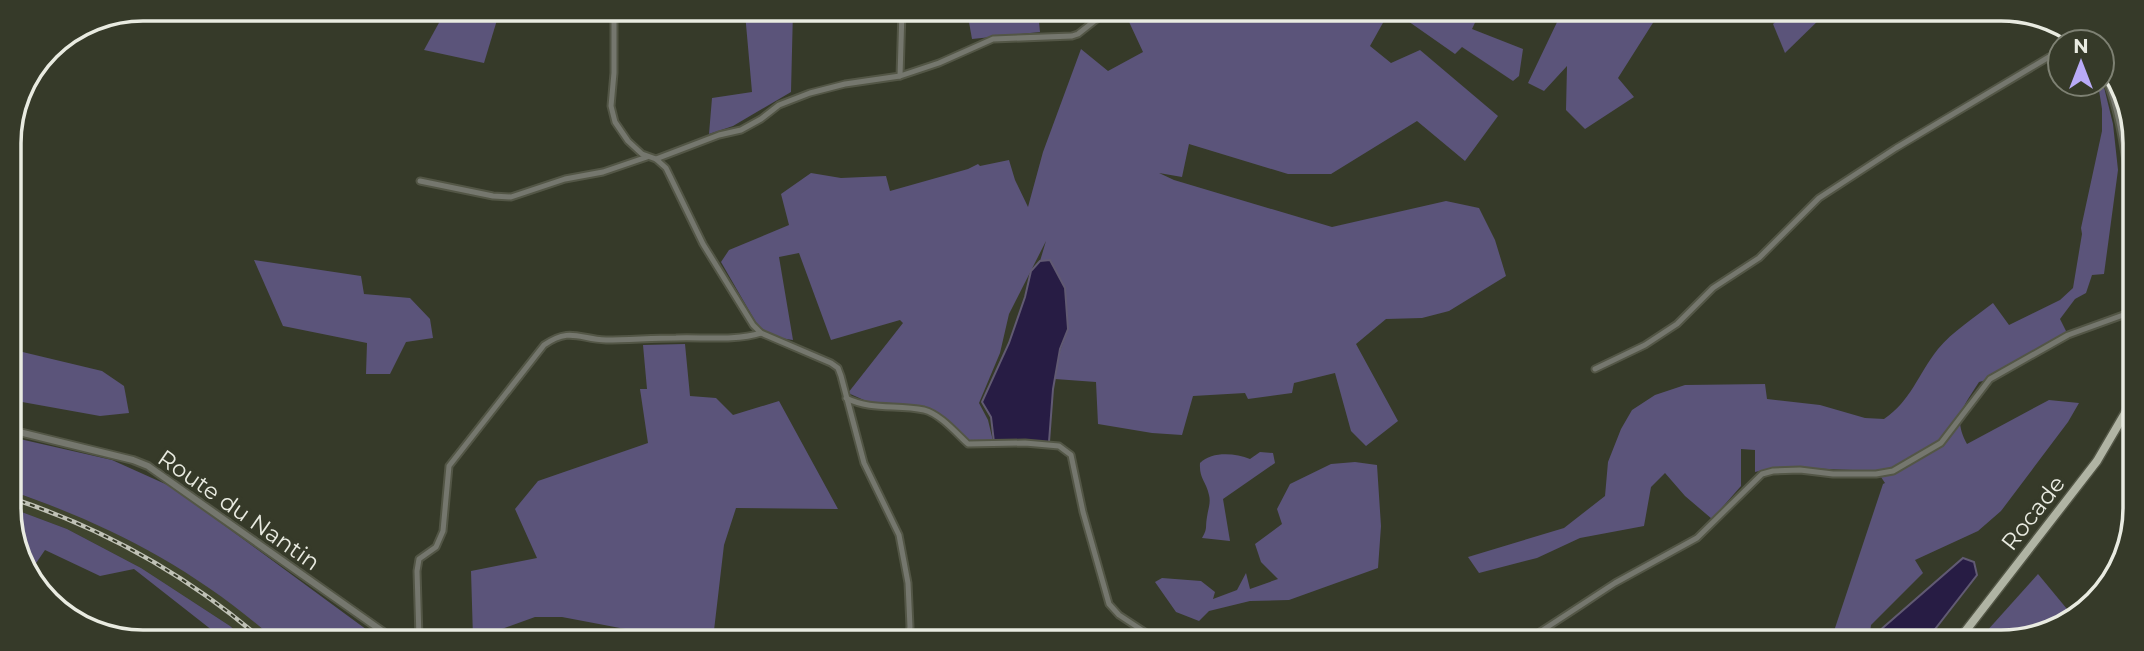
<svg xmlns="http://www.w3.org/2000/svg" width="2144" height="651" viewBox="0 0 2144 651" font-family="Montserrat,sans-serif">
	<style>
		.built { fill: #3f442e }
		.green { fill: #5b547a }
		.water { fill: #271c44; stroke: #615a73; stroke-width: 2 }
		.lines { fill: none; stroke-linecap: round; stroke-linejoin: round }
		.minor-casing { stroke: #535646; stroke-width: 9 }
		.tertiary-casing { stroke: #535646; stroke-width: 10 }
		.primary-casing { stroke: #535646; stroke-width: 11 }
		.minor { stroke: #75776e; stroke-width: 5 }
		.tertiary { stroke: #75776e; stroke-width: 6 }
		.primary { stroke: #b0b4a4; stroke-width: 8 }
		.rail-casing { stroke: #c0c2b6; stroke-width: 4.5 }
		.rail { stroke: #363a29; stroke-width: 2; stroke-dasharray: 5; stroke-linecap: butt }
		.labels { text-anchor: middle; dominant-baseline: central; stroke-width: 7; stroke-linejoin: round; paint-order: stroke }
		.street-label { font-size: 23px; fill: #e9ebe1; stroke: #363a29 }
		.rim { fill: none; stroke: #e9ebe1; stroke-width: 3.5 }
	</style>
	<rect width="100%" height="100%" fill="#363a29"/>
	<path class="built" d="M 11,491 L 86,518 L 152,552 L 201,581 L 248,616 L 273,638 L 243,638 L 230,626 L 141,568 L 67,529 L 11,508 Z"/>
	<g class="green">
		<path d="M 446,10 L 500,10 L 484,63 L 424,50 Z"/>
		<path d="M 727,10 L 793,10 L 791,92 L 733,126 L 709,134 L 712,98 L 752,92 L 745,13 Z"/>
		<path d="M 967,11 L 1038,11 L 1040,32 L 972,39 Z"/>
		<path d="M 1124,11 L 1389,12 L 1370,46 L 1391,63 L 1420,50 L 1498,116 L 1465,161 L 1417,121 L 1331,174 L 1288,174 L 1189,144 L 1182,177 L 1159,173 L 1174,180 L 1332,227 L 1446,201 L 1479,208 L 1495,240 L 1506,276 L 1449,311 L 1422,318 L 1386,319 L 1356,344 L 1398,421 L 1366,446 L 1351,431 L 1335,373 L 1294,383 L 1292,393 L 1248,399 L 1245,393 L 1193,396 L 1182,435 L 1152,433 L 1098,424 L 1096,382 L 1055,379 L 1059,354 L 1068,329 L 1065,288 L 1050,260 L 1040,261 L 1046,241 L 1009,314 L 1000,353 L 979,403 L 988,420 L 993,441 L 970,442 L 932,410 L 873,404 L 848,393 L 903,323 L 900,320 L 831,340 L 799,253 L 779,257 L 793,340 L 774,337 L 758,326 L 721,262 L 729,250 L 789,225 L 781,194 L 811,173 L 841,178 L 886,176 L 890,191 L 968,169 L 978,164 L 980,166 L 1009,160 L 1015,180 L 1028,207 L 1043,152 L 1081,49 L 1108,71 L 1143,52 Z"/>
		<path d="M 1395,12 L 1443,12 L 1456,21 L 1461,12 L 1480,12 L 1472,29 L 1523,49 L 1519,76 L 1513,81 L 1462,47 L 1455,54 Z"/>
		<path d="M 1568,12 L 1653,12 L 1656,18 L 1618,78 L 1634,97 L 1585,129 L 1566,110 L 1567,66 L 1544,91 L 1528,83 L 1559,18 Z"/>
		<path d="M 1786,13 L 1826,13 L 1785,53 L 1773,24 Z"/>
		<path d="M 2102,79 L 2113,124 L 2118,170 L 2104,274 L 2092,275 L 2086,293 L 2075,299 L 2060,319 L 2068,335 L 1990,379 L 1979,382 C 1964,406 1952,417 1967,444 L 2049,400 L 2079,403 L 2068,422 L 2001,511 L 1978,531 L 1915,560 L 1923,573 L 1871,625 L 1869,642 L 1813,642 L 1834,631 L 1883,484 L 1885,483 L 1877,471 L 1776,467 L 1755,472 L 1755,450 L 1741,449 L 1741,486 L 1712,519 L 1685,496 L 1665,473 L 1651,487 L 1644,526 L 1580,538 L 1537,558 L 1479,573 L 1468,557 L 1564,528 L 1605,496 L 1608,462 L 1621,429 L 1632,410 L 1655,395 L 1685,385 L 1765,384 L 1767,399 L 1820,405 L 1865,418 L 1884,419 C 1911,401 1918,374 1938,349 C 1952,332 1975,317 1993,303 L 2009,325 L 2060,300 L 2073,288 L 2082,234 L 2081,228 L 2102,131 L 2102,109 L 2098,84 L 2102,84 Z"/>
		<path d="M 254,260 L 361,276 L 364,294 L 410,298 L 430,319 L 433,338 L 406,342 L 390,374 L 366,374 L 367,343 L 283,326 Z"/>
		<path d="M 685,344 L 690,396 L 716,398 L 733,415 L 779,401 L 838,509 L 736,508 L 724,545 L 713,639 L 678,639 L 562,617 L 535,617 L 499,630 L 499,638 L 473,638 L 471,571 L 537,558 L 515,509 L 538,481 L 648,443 L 640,389 L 647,389 L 643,345 Z"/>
		<path d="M 10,349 L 102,371 L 124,386 L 129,413 L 100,416 L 11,400 Z"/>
		<path d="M 11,437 L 112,460 L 172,487 L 378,638 L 273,638 C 195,569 108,524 11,491 Z"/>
		<path d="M 1260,452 L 1273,453 L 1275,463 L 1223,499 L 1230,541 L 1202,538 C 1208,528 1205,528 1207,517 C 1208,509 1211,503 1209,495 C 1206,481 1199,479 1200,463 C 1212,451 1235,453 1250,459 Z"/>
		<path d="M 1355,462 L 1377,465 L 1381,526 L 1378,568 L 1289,600 L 1250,601 L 1209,611 L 1199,621 L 1176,612 L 1155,582 L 1162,578 L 1201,581 L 1215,592 L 1213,599 L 1237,590 L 1246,573 L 1250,589 L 1278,579 L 1261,562 L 1255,544 L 1282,524 L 1277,509 L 1290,484 L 1331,464 Z"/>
		<path d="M 11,508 L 67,529 L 141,568 L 230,626 L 243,638 L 222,638 L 134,569 L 100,576 L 45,550 L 30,572 L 11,534 Z"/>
		<path d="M 2038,574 L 2067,609 C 2036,638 2018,642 1977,642 Z"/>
	</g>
	<g class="water">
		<path d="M 1050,260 L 1065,288 L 1068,329 L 1060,349 L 1053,389 L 1049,442 L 994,442 L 991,417 L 982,402 L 1009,343 L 1025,297 L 1031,271 L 1040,261 Z"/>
		<path d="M 1963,558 L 1974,562 L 1977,575 L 1925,642 L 1883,642 L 1878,632 Z"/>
	</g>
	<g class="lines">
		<defs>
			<g id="minor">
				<path d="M 614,10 L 614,73 L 611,106 L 615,122 L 628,141 L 642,154 L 656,159 L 666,168 L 703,244 L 753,325 L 761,333 L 831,363 L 838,368 L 841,376 L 864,463 L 899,535 L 908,583 L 910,627 L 908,639"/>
				<path d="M 2063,42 L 2072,36"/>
				<path d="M 2102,70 C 2121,109 2127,166 2132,209"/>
				<path d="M 900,76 L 902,11"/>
				<path d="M 656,159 L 719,135 L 741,130 L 761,119 L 779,105 L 810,93 L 845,84 L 900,76 L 939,63 L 993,39 L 1072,36 L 1078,34 L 1107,11"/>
				<path d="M 420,181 L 493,196 L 511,197 L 565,179 L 603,172 L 647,157"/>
				<path d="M 1595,369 L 1645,345 L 1677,324 L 1713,288 L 1759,258 L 1819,198 L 1896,148 L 2049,57 L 2060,54"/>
				<path d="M 846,398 C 872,411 897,404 924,410 C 940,414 956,433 968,444 L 1025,443 L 1059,446 L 1071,455 L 1083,512 L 1109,604 L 1119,615 L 1157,640"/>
				<path d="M 419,638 L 417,571 L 419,559 L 436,547 L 443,531 L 449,466 L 544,345 C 570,327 579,339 606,340 C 629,340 652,338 676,338 C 703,337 735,341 761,333"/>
				<path d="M 1526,641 L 1615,583 L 1697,538 L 1762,474 L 1773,471 L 1800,470 L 1833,474 L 1876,474 L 1893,471 L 1941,443 L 1990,379 L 2068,335 L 2126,314 L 2132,310"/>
			</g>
			<path id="tertiary" d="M 11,430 L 133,460 L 148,466 L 392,638"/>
			<path id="primary" d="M 1957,642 L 2097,461 L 2131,403"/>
		</defs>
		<use href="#minor" class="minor-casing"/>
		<use href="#tertiary" class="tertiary-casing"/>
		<use href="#primary" class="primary-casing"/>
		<use href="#minor" class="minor"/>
		<use href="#tertiary" class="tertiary"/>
		<use href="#primary" class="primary"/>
		<defs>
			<path id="rail" d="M 11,498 C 102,528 187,575 260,638"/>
		</defs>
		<use href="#rail" class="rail-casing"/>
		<use href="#rail" class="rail"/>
	</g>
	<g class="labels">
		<g class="street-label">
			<text transform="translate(239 510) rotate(35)">Route du Nantin</text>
			<text transform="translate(2033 513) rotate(-52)">Rocade</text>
		</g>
	</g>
	<path d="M0 0H2144V651H0ZM143 21H2001A122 122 0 0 1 2123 143V508A122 122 0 0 1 2001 630H143A122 122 0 0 1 21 508V143A122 122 0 0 1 143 21Z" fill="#363a29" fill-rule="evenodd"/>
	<path class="rim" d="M143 21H2001A122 122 0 0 1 2123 143V508A122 122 0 0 1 2001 630H143A122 122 0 0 1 21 508V143A122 122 0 0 1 143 21Z"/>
	<g transform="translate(2081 63)"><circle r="33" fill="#363a29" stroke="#7e8173" stroke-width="2"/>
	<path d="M0-5L12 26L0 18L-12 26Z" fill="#b9abf7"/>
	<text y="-10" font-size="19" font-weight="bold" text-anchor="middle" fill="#e9ebe1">N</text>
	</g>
</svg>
